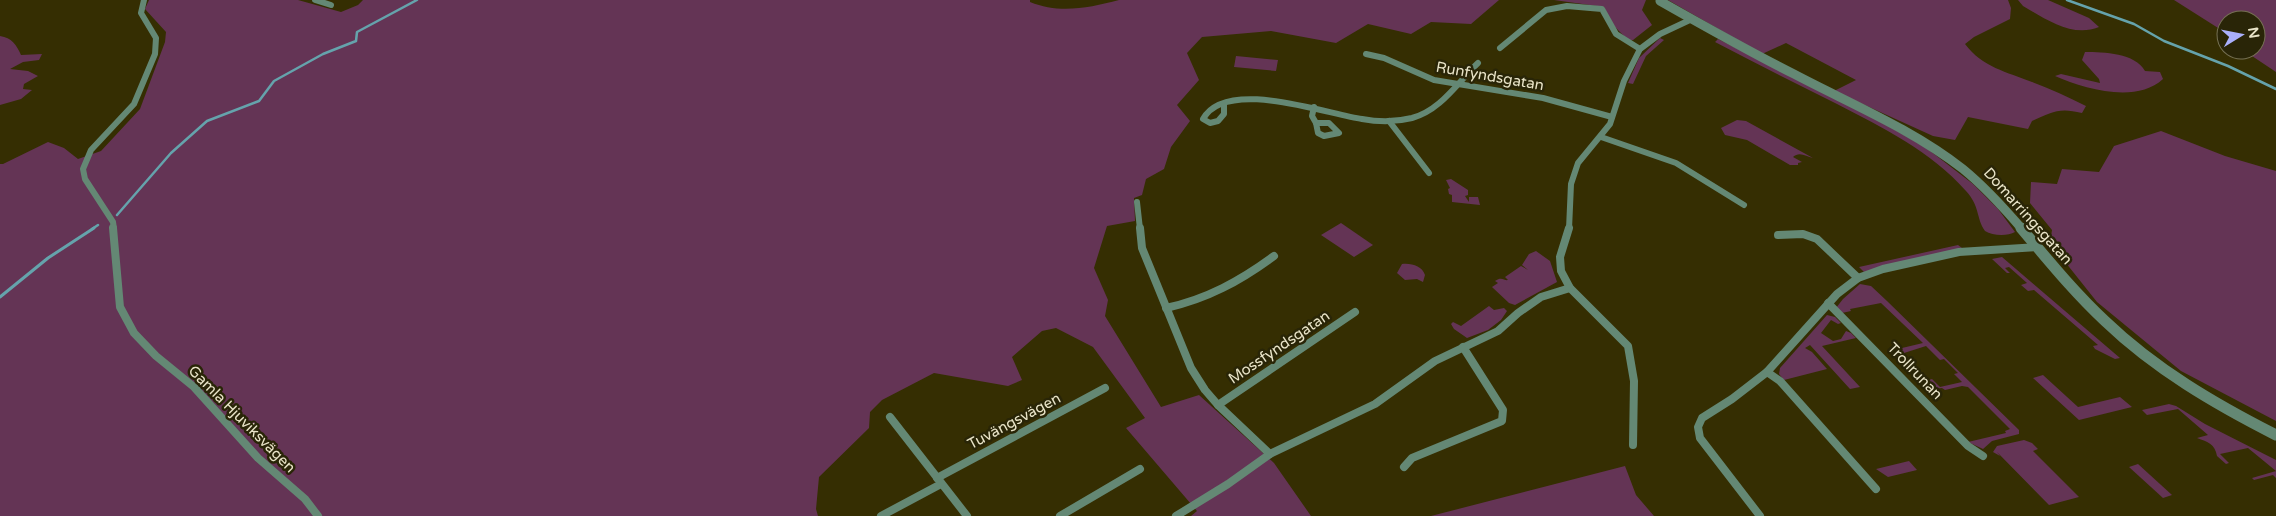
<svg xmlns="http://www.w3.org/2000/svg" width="2276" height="516" viewBox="0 0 2276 516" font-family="'Varela Round',sans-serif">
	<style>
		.green { fill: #643455 }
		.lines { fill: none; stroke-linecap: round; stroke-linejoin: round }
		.stream-far1 { stroke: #65a3ac; stroke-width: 2.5 }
		.stream { stroke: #65a3ac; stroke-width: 3 }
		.minor-far1 { stroke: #648874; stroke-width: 6 }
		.minor { stroke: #648874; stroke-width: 8 }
		.tertiary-far1 { stroke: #648874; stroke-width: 9 }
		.tertiary { stroke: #648874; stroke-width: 11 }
		.labels { text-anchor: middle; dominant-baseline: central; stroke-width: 5; stroke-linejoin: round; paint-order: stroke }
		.street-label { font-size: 15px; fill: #e9e4c8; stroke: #292507 }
	</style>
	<rect width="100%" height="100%" fill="#352e02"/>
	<g class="green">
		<path d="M 149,0 L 298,0 L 341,12 L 358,5 L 363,0 L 1030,0 L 1030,2 C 1059,14 1089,8 1119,0 L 1499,0 L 1471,24 L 1431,22 L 1411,34 L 1368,24 L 1336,43 L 1271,31 L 1202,37 L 1187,53 L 1199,80 L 1177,105 L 1190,121 L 1171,147 L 1164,169 L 1146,179 L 1142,195 L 1134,198 L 1135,221 L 1107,226 L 1094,268 L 1108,300 L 1105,316 L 1161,407 L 1199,395 L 1274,463 L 1311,516 L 1191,516 L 1197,511 L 1126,428 L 1145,418 L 1093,347 L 1056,328 L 1042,331 L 1012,357 L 1022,380 L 1008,386 L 934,373 L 882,400 L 870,412 L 869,428 L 819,477 L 816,509 L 818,516 L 0,516 L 0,164 L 3,164 L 48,142 L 64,148 L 78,159 L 101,151 L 140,109 L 165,42 L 166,32 L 145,9 Z"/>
		<path d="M 1554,0 L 1646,0 L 1642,10 L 1652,25 L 1633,40 L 1628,40 L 1612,24 L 1604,7 Z"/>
		<path d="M 1668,0 L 2008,0 L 2011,8 L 2010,19 L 1974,37 L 1965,44 C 1982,67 2007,72 2032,82 C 2051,89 2068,97 2086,106 L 2082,113 C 2059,107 2052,112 2032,121 L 2028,129 L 1968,117 L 1955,140 L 1933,136 L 1834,91 L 1856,80 L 1786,43 L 1762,54 Z"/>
		<path d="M 2018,0 L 2048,0 L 2089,18 L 2099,27 C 2072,38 2046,19 2023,6 Z"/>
		<path d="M 2174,0 L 2276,0 L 2276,72 L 2243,50 L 2256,50 L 2256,20 L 2226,20 L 2226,33 Z"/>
		<path d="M 0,36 C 12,38 16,44 21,55 L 42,54 L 39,60 L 23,62 L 10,69 L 28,71 L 38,76 L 24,84 L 23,89 L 32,90 L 21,99 L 0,105 Z"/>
		<path d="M 1660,38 L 1664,40 L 1646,56 L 1633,84 L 1628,83 L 1639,58 Z"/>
		<path d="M 1718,39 L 1864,112 L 1925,147 L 1973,184 L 1998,209 L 2015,232 C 2008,236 1993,236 1985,231 C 1976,218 1980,206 1966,191 C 1931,151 1883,128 1837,104 C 1796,84 1755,63 1715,42 Z"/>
		<path d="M 2085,52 C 2104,52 2135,53 2145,71 L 2160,72 L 2163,79 C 2136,104 2085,89 2055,76 L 2061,74 L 2100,83 L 2099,79 L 2082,60 Z"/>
		<path d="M 1236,56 L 1278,60 L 1276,71 L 1234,67 Z"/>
		<path d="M 1737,120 L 1746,121 L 1813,158 C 1806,156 1799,151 1793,157 L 1802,162 L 1798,163 L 1798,165 L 1790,165 L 1747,140 L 1725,135 L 1721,128 Z"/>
		<path d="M 2161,131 L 2225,156 L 2276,171 L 2276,421 L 2181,371 L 2097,302 L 2050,243 L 2052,230 L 2030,203 L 2031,182 L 2057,184 L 2062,169 L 2099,172 L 2114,146 Z"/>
		<path d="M 1451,179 L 1468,190 L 1468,195 L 1465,196 L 1469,202 L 1469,197 L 1478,197 L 1480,205 L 1452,202 L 1452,195 L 1449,194 L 1448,189 L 1450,188 L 1446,180 Z"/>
		<path d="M 1341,223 L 1373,245 L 1354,257 L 1321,235 Z"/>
		<path d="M 1958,245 L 1962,248 L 1864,272 L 1859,267 Z"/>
		<path d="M 1536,251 L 1550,261 L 1557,282 L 1515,305 L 1509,303 L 1492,287 L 1498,283 L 1495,281 C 1502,276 1504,281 1508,280 L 1505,277 L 1521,266 L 1528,270 L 1522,265 L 1529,254 Z"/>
		<path d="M 2002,257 L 2120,358 L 2115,359 L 2095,349 L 2093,346 L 2098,345 L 2034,290 L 2028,291 L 2021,285 L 2027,283 L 2009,267 L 2005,268 L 2010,273 L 2007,273 L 1992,259 Z"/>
		<path d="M 1402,264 C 1412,263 1422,266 1425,275 L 1423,282 L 1417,279 L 1405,280 L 1397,273 Z"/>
		<path d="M 1860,284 L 1871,286 L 1887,301 L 2019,430 L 2019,434 L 1992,441 L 1983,449 L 1968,442 L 2006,433 L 2005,431 L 2010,429 L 1968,387 L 1962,386 L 1945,390 L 1942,388 L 1933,389 L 1925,381 L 1932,379 L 1940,387 L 1962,382 L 1954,374 L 1958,373 L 1944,359 L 1940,360 L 1926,346 L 1904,353 L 1907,357 L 1902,358 L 1896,352 L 1903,350 L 1902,348 L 1923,343 L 1881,303 L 1850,309 L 1851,311 L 1842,313 L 1836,308 L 1843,299 Z"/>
		<path d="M 1489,306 L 1494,310 L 1504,308 L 1507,311 L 1501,320 L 1488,330 L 1467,338 L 1454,329 L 1451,324 L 1453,322 L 1461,326 Z"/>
		<path d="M 1827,315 L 1835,317 L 1841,323 L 1838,324 L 1831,320 L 1821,333 L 1833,341 L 1841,339 L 1846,331 L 1851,333 L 1856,338 L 1822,346 L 1860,387 L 1850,389 L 1810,345 L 1805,348 L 1812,352 L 1827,369 L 1784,380 L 1779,374 L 1780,368 Z"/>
		<path d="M 2043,375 L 2078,407 L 2120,397 L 2132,407 L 2079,420 L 2033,378 Z"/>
		<path d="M 2169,404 L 2176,406 L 2205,424 L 2276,460 L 2276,478 L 2273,475 L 2254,480 L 2252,478 L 2276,471 L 2248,448 L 2220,454 L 2229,463 L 2226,464 L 2217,456 C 2215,444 2208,442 2197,438 L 2208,435 L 2178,409 L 2147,415 L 2142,410 Z"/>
		<path d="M 2024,440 L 2032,443 L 2038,449 L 2033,451 L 2079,497 L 2049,505 L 1997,452 L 2000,456 L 1993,452 L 1997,446 Z"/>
		<path d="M 1909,461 L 1917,470 L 1888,477 L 1876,469 Z"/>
		<path d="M 2138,464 L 2172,495 L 2163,498 L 2129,467 Z"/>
		<path d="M 1625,466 L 1636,495 L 1654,516 L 1431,516 Z"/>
	</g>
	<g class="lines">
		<g class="stream-far1">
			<path d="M 2067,0 L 2134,24 L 2164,41 L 2228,66 L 2276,89"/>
			<path d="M 117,215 L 171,153 L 207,121 L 259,101 L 274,81 L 323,54 L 356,41 L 357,32 L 417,0"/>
			<path d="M 92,229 L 98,225"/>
		</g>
		<path class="stream" d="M 0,297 L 48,258 L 94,228"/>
		<g class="minor-far1">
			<path d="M 315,0 L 331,5"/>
			<path d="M 1500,48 L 1546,10 L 1567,6 L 1602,9 L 1616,34 L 1640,49"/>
			<path d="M 1366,54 L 1384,58 L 1434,80 L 1543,98 L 1612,117"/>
			<path d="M 1224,104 L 1224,114 L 1218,121 L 1210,123 L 1203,119 C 1226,77 1326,114 1362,119 C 1378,122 1396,122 1412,118 C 1441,110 1457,83 1478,63"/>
			<path d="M 1314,107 L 1312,116 L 1316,123"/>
			<path d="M 1389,121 L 1429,173"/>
			<path d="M 1316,123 L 1329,123 L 1339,133 L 1324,136 L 1318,133 Z"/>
			<path d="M 1601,137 L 1676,163 L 1744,205"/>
			<path d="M 1137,202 L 1140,229"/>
			<path d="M 114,229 L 113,222 L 85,179 L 83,169 L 91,150 L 134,104 L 155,54 L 156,38 L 141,13 L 144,0"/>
			<path d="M 1569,229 L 1571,184 L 1578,163 L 1610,124 L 1624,81 L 1640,49 L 1660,34 L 1692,19"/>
		</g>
		<g class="minor">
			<path d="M 113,228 L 120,307 L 134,333 L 156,356 L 194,387 L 258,458 L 305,499 L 318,516"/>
			<path d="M 1140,228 L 1142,248 L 1191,368 L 1205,390 L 1218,405 L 1270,454"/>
			<path d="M 1569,228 L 1560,257 L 1561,271 L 1570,288 L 1628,346 L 1634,381 L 1633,445"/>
			<path d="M 1778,235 L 1803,234 L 1817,239 L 1858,278"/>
			<path d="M 1828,303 L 1968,446 L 1983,456"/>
			<path d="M 1166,308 C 1207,299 1240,281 1274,256"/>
			<path d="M 1767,372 L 1780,381 L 1876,489"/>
			<path d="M 1218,405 L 1355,312"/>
			<path d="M 890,417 L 967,516"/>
			<path d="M 1404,467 L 1412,458 L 1502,421 L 1503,410 L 1463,347"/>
			<path d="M 937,478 L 1105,388"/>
			<path d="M 881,516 L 941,484"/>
			<path d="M 1060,516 L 1140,469"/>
			<path d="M 1176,516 L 1228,484 L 1270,454 L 1375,404 L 1435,361 L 1498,331 L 1518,313 L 1541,297 L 1570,288"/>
			<path d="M 1760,516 L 1700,438 L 1698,427 L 1702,418 L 1732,399 L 1767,372 L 1837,294 L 1858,278 L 1883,269 L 1959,252 L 2037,247"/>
		</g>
		<path class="tertiary-far1" d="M 1660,1 C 1704,26 1748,51 1794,74 C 1851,104 1912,129 1963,169 C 1985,187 2004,208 2022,229"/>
		<path class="tertiary" d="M 2021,228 C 2048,260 2074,292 2105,321 C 2155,369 2215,404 2276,435"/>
	</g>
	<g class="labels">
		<g class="street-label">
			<text transform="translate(1490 76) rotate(10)">Runfyndsgatan</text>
			<text transform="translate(2028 216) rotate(48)">Domarringsgatan</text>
			<text transform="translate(1279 347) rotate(-34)">Mossfyndsgatan</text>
			<text transform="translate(1915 371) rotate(46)">Trollrunan</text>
			<text transform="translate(242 419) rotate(45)">Gamla Hjuviksvägen</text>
			<text transform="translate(1014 421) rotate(-28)">Tuvängsvägen</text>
		</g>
	</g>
	<g transform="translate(2241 35) rotate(80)"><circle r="24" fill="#292507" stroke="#767154"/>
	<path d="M0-4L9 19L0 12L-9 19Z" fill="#aab0fc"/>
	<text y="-8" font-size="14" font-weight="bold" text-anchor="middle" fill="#e9e4c8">N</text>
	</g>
</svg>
